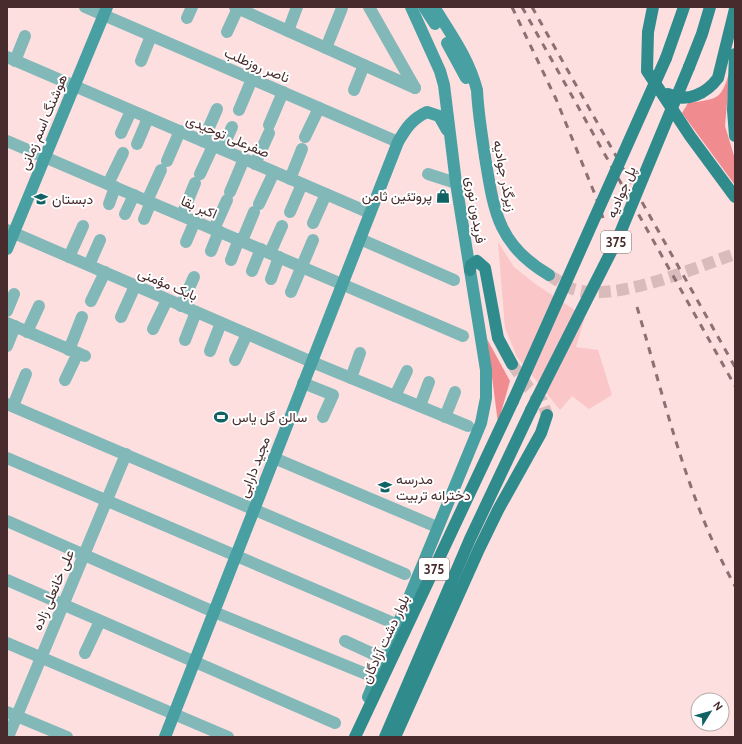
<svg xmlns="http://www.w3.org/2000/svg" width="742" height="744" viewBox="0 0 742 744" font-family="Cabin,Vazirmatn,sans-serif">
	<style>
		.green { fill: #fac6c7 }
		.forest { fill: #f08b90 }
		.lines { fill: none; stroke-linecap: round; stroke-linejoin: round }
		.secondary-tunnel { stroke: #d9bbbc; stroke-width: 12; stroke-dasharray: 12 6; stroke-linecap: butt }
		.primary-tunnel { stroke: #d9bbbc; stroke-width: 12; stroke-dasharray: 12 6; stroke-linecap: butt }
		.street { stroke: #83b8b9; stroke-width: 12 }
		.secondary { stroke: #48a0a2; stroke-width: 12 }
		.primary { stroke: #308b8d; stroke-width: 12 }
		.rail { stroke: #8d7071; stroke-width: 3; stroke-dasharray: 7 7; stroke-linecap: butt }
		.primary-bridge { stroke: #308b8d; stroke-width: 12 }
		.labels { text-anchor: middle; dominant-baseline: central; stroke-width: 4; stroke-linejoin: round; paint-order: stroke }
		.shield { fill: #fff; stroke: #7f6b6c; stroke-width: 1 }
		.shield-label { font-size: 13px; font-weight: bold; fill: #482c2d }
		.street-label { font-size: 14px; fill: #482c2d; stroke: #fff }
		.poi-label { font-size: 14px; fill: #482c2d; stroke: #fff; text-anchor: start }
	</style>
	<rect width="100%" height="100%" fill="#fddfe0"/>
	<path class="green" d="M 498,242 L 514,267 L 537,285 L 585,317 L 576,347 L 598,350 L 612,395 L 589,409 L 572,396 L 560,410 L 517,357 L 505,328 Z"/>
	<g class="forest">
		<path d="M 730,69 L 725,126 L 735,159 L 735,185 L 682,113 L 688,103 C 718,99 722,100 730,69 Z"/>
		<path d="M 487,339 L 510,381 L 498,423 Z"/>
	</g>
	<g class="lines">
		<path class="secondary-tunnel" d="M 549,275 C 557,280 565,286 573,289 C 615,303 693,268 735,254"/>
		<path class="primary-tunnel" d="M 512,364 L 529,388 L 542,401 L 547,415"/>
		<g class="street">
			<path d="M 85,7 L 398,142"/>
			<path d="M 235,7 L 415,88"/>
			<path d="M 369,7 L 415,88"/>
			<path d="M 187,18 L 192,7"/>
			<path d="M 288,31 L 297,7"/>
			<path d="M 227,32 L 238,8"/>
			<path d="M 326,48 L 342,8"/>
			<path d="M 7,57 L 370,213"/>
			<path d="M 15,61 L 25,36"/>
			<path d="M 141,61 L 151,36"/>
			<path d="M 354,90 L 364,65"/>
			<path d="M 239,110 L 252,79"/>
			<path d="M 269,125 L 283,92"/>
			<path d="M 121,133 L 131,111"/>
			<path d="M 305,137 L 319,108"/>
			<path d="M 7,141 L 463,336"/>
			<path d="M 203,141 L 217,109"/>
			<path d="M 137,144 L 148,118"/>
			<path d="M 222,149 L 232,127"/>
			<path d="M 167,161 L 180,131"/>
			<path d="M 255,164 L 269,133"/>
			<path d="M 200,174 L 213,146"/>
			<path d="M 428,174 L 456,183"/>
			<path d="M 290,179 L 302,149"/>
			<path d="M 108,184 L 123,153"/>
			<path d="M 230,192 L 244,159"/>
			<path d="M 147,201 L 161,170"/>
			<path d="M 109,204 L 115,187"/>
			<path d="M 259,204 L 274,172"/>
			<path d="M 290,212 L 302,184"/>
			<path d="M 125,214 L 134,195"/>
			<path d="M 182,215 L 195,183"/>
			<path d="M 144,219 L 151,202"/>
			<path d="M 313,223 L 326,194"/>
			<path d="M 214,229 L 227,200"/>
			<path d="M 7,230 L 312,362 L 468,426"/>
			<path d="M 360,239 L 454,280"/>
			<path d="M 242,241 L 254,212"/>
			<path d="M 186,242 L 195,221"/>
			<path d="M 211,251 L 219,231"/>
			<path d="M 270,253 L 282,226"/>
			<path d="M 69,257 L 83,226"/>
			<path d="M 231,260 L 239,239"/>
			<path d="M 89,265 L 100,240"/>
			<path d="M 252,271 L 261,249"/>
			<path d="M 271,279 L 279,257"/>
			<path d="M 291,292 L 313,240"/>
			<path d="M 91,301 L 105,272"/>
			<path d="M 181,306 L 194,277"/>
			<path d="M 7,311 L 14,294"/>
			<path d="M 121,317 L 135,286"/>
			<path d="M 7,323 L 85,356"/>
			<path d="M 153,329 L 167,300"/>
			<path d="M 27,332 L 39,306"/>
			<path d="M 185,340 L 196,312"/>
			<path d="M 7,346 L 15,326"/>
			<path d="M 69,350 L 82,317"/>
			<path d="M 210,351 L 221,323"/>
			<path d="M 235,360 L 247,334"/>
			<path d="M 351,378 L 360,353"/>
			<path d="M 65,380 L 78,353"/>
			<path d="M 303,383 L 333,395 L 323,417"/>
			<path d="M 395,396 L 407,371"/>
			<path d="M 7,404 L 405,574"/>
			<path d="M 13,406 L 26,374"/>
			<path d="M 420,406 L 429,382"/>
			<path d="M 445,417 L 455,392"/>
			<path d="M 7,458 L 398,625"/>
			<path d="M 274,458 L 437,527"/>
			<path d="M 7,521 L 214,612 L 376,678"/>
			<path d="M 7,580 L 335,723"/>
			<path d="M 345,641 L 384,659"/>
			<path d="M 7,643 L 228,737"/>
			<path d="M 85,653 L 100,621"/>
			<path d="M 7,712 L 67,737"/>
			<path d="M 8,737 L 126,454"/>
		</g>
		<g class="secondary">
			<path d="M 424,7 L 435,24"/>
			<path d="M 434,7 C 451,34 469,59 477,90 C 478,113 482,135 485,157 C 494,212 498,245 549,275"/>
			<path d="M 447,43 L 466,78"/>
			<path d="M 7,249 L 107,7"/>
			<path d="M 368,697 L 481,423 L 486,398 L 486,370 L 456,183 L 444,85 L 440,71 L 411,7"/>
			<path d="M 165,737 L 398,142 C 406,128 412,119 427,112 L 439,116 L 447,130"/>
		</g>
		<g class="primary">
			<path d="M 653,7 L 648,32 L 647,71 L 690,136 L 735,197"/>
			<path d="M 735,54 L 733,110 L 735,136"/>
			<path d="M 666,58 L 684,7"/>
			<path d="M 689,67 L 702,34 L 710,7"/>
			<path d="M 668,94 C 687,103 706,94 718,78 L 735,9"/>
			<path d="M 470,270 L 471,265 L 477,261 L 485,268 L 498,338 L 512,364"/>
			<path d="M 355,737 L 513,401"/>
			<path d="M 385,737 L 470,539 L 531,410"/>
			<path d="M 395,737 L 479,549 L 498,510 L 541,433 L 547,415"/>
		</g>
		<g class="rail">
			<path d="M 512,7 L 556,99 L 596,197 L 603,218"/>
			<path d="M 522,7 L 735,386"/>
			<path d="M 532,7 L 735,367"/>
			<path d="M 637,307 C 665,401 687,500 735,586"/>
		</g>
		<g class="primary-bridge">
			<path d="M 513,401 L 666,58"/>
			<path d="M 531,410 L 618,238 L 689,67"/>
		</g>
	</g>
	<defs>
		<symbol id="shop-bare" viewBox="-9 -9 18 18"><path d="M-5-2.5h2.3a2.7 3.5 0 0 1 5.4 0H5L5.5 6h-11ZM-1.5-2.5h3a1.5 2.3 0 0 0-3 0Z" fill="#116264" stroke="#fff" stroke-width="2.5" paint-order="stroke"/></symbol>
		<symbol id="school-bare" viewBox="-9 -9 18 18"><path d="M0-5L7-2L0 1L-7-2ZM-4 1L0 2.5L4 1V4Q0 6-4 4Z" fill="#116264" stroke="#fff" stroke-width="2.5" paint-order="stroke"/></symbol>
		<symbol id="stadium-bare" viewBox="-9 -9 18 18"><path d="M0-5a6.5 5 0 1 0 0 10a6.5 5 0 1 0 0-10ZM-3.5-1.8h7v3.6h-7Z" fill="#116264" stroke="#fff" stroke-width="2.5" paint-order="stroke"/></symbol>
	</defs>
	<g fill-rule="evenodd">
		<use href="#shop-bare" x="433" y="186" width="20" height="20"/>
		<use href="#school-bare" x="31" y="189" width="20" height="20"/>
		<use href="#stadium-bare" x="211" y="407" width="20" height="20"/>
		<use href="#school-bare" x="375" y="477" width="20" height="20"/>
	</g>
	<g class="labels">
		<g class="shield">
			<rect x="601" y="231" width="30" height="22" rx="3"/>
			<rect x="419" y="558" width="30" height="22" rx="3"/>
		</g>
		<g class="shield-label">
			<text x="616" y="242">375</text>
			<text x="434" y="569">375</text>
		</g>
		<g class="street-label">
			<text transform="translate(257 65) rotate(23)">ناصر روزطلب</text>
			<text transform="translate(43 122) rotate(-67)">هوشنگ اسم زمانی</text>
			<text transform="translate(228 136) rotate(23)">صفرعلی توحیدی</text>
			<text transform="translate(505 176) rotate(79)">زیرگذر جوادیه</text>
			<text transform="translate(621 192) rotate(-67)">پل جوادیه</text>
			<text transform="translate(199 207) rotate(23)">اکبر بقا</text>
			<text transform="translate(476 210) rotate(81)">فریدون نوری</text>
			<text transform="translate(168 284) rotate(23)">بابک مؤمنی</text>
			<text transform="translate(254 467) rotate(-69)">مجید دارابی</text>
			<text transform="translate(53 590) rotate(-67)">علی خانعلی زاده</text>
			<text transform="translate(385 639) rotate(-65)">بلوار دشت آزادگان</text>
		</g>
		<g class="poi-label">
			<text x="432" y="196" text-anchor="end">پروتئین ثامن</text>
			<text x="52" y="199">دبستان</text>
			<text x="232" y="417">سالن گل یاس</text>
			<text x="396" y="479">مدرسه<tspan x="396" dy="16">دخترانه تربیت</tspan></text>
		</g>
	</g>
	<rect width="742" height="744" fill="none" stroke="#482c2d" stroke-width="16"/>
	<g transform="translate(710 712) rotate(53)"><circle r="19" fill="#ffffff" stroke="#b6abab"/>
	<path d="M0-3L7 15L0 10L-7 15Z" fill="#116264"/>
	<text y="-6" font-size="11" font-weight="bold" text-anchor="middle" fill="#482c2d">N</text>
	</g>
</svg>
